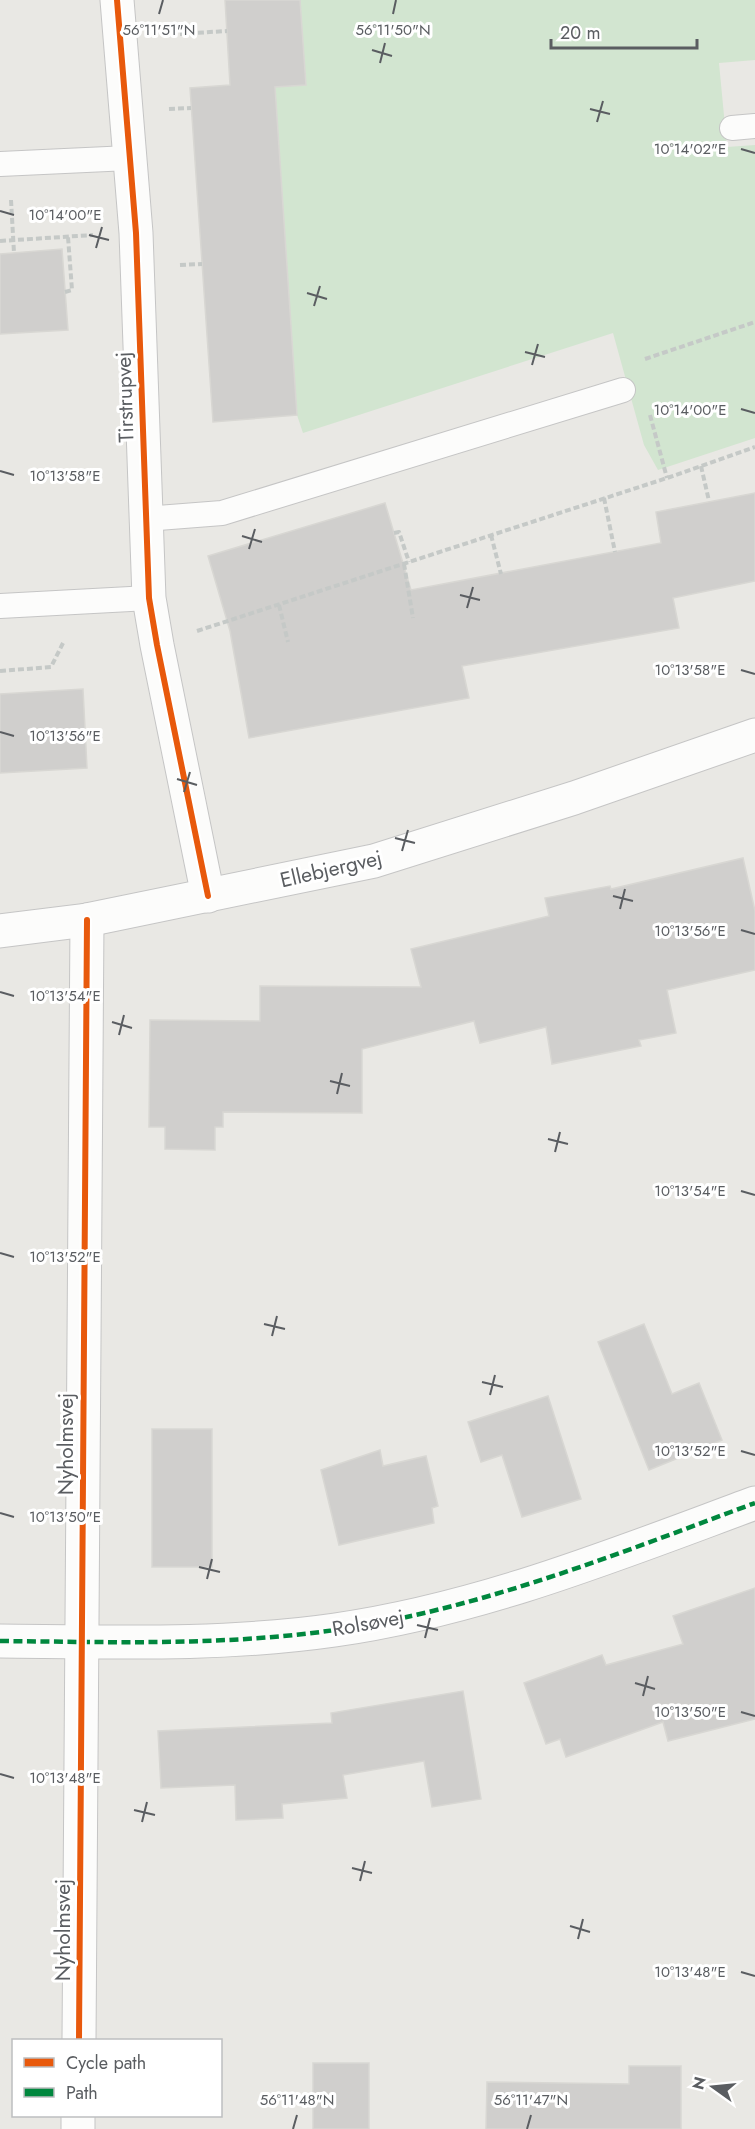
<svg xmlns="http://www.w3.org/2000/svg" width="755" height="2129" viewBox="0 0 755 2129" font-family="Jost,sans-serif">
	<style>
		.green { fill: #d2e5d0 }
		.building { fill: #d0cfcd; stroke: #d8d7d3; stroke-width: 1.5 }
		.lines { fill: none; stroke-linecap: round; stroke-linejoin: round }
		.service-casing { stroke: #c5c5c5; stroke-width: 26 }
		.minor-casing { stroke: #c5c5c5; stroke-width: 35 }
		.path { stroke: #c5c9c7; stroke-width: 4; stroke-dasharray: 6 3; stroke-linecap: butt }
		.service { stroke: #fcfcfb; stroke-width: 24 }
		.minor { stroke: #fcfcfb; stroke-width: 33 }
		.quiet { stroke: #00873e; stroke-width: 4.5; stroke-dasharray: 9 4.5; stroke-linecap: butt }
		.cycleway-casing { stroke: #fff; stroke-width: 10 }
		.cycleway { stroke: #e8590c; stroke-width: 6 }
		.ticks { fill: none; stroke: #5a5d61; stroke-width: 2 }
		.labels { text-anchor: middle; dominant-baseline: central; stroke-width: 6; stroke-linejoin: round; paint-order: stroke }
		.street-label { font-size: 21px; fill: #5a5d61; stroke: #fff }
		.ticks-label { font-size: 15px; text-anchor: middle; fill: #5a5d61; stroke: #fff; stroke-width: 6; stroke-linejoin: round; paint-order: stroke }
	</style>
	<rect width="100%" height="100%" fill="#e9e8e4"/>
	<path class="green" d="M 300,0 L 755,0 L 755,60 L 719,63 L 727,147 L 755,145 L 755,438 L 658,470 L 644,445 L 613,333 L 303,433 L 297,415 L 275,87 L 306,85 Z"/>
	<g class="building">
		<path d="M 225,0 L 300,0 L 306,85 L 275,87 L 297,415 L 213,422 L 190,88 L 230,85 Z"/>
		<path d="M 62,249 L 68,330 L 0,334 L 0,254 Z"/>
		<path d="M 755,493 L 755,581 L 673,598 L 679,628 L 462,666 L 469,698 L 249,738 L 230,631 L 208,556 L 385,503 L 411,590 L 661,543 L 656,512 Z"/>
		<path d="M 83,689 L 87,768 L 0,773 L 0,694 Z"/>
		<path d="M 743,858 L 755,911 L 755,970 L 667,990 L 676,1033 L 639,1040 L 641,1046 L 552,1064 L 546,1027 L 480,1043 L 474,1021 L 362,1049 L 362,1113 L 223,1112 L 223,1127 L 215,1127 L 215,1150 L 165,1149 L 165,1127 L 149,1127 L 150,1020 L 260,1021 L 260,986 L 421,987 L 411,949 L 549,916 L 545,898 L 610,886 L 611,889 Z"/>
		<path d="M 644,1324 L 672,1394 L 699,1383 L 722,1440 L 649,1470 L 598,1342 Z"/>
		<path d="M 548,1396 L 581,1499 L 522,1517 L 502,1455 L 481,1462 L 468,1422 Z"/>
		<rect x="152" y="1429" width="60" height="138"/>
		<path d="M 380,1450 L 383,1466 L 426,1456 L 438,1506 L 432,1508 L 434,1523 L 339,1545 L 321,1470 Z"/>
		<path d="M 755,1588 L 755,1719 L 668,1741 L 663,1722 L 566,1757 L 560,1739 L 546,1744 L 524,1683 L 602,1655 L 606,1665 L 683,1644 L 673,1616 Z"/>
		<path d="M 463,1691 L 481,1799 L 432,1807 L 424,1761 L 343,1775 L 347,1798 L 282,1804 L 283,1818 L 236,1820 L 235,1785 L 161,1788 L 158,1731 L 332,1723 L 331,1713 Z"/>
		<rect x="313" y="2063" width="56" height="66"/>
		<path d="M 629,2066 L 681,2066 L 681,2129 L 486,2129 L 487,2082 L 629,2084 Z"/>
	</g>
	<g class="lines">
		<defs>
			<g id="service">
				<path d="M 732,128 L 755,126"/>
				<path d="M 0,164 L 129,158"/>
				<path d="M 145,519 L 222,513 L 623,390"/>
				<path d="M 0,606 L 149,598"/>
			</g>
			<g id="minor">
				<path d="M 117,0 L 136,233 L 149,598 L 157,645 L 208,896"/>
				<path d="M 0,931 L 87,920 L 374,861 L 574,798 L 755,735"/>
				<path d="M 0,1641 C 111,1642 224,1646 335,1630 C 481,1609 617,1554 755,1503"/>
				<path d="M 79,2040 L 87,920"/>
				<path d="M 78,2129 L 78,2116"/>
			</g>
		</defs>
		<use href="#service" class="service-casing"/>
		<use href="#minor" class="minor-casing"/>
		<g class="path">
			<path d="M 162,35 L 227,31"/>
			<path d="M 169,109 L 191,108"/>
			<path d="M 11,200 L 14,253"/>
			<path d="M 0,241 L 93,235"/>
			<path d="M 180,265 L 202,264"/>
			<path d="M 65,292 L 72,290 L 68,237"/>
			<path d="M 645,359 L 755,322"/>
			<path d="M 650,415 L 667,478"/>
			<path d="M 701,466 L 709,501"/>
			<path d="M 604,498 L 615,552"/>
			<path d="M 394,533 L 399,532 L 409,562"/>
			<path d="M 491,535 L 501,574"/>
			<path d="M 404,564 L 413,618"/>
			<path d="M 279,605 L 288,642"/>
			<path d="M 197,631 L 667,478 L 755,447"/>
			<path d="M 0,671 L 51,667 L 64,641"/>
		</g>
		<use href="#service" class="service"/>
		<use href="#minor" class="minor"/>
		<path class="quiet" d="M 0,1641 C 111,1642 224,1646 335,1630 C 481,1609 617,1554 755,1503"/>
		<defs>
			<g id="cycleway">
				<path d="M 117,0 L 136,233 L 149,598 L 157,645 L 208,896"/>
				<path d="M 79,2040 L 87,920"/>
			</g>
		</defs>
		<use href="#cycleway" class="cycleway-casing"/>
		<use href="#cycleway" class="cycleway"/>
	</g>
	<path class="ticks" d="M 159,14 L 163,0M 393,14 L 396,0M 372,50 L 392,56M 380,63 L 385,43M 590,109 L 610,114M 597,122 L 603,101M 741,149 L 755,153M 0,211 L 14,215M 89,235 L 109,240M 96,248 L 102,227M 307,293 L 327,299M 314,306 L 320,286M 525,352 L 545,357M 532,365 L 538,344M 741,409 L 755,413M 0,471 L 14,475M 242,536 L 262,542M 249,549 L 255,529M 460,595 L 480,600M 467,608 L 473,587M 741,670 L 755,674M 0,732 L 14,736M 177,779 L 197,785M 184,792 L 190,772M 395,838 L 415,843M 402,851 L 408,830M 613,896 L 633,901M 620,909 L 625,889M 741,930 L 755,934M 0,992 L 14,996M 112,1022 L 132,1028M 119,1035 L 124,1015M 330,1081 L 350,1086M 337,1094 L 342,1073M 548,1139 L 568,1144M 555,1152 L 560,1132M 741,1191 L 755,1195M 0,1253 L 14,1257M 264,1324 L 285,1329M 272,1336 L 277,1316M 482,1382 L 503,1387M 490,1395 L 495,1375M 741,1451 L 755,1455M 0,1513 L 14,1517M 199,1567 L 220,1572M 207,1579 L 212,1559M 417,1625 L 438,1630M 425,1638 L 430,1618M 635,1683 L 655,1689M 643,1696 L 648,1676M 741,1712 L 755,1716M 0,1774 L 14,1778M 134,1810 L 155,1815M 142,1822 L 147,1802M 352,1868 L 372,1873M 360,1881 L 365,1861M 570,1926 L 590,1932M 578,1939 L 583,1919M 741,1972 L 755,1976M 293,2129 L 297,2115M 527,2129 L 531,2115"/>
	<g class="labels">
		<g class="street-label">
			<text transform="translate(125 397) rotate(-92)">Tirstrupvej</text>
			<text transform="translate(331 869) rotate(-13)">Ellebjergvej</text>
			<text transform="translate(66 1444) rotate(-90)">Nyholmsvej</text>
			<text transform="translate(368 1623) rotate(-10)">Rolsøvej</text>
			<text transform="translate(63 1930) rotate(-90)">Nyholmsvej</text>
		</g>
	</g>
	<g class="ticks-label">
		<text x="159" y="35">56°11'51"N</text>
		<text x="393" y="35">56°11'50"N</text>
		<text x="690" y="154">10°14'02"E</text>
		<text x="65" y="220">10°14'00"E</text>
		<text x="690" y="415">10°14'00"E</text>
		<text x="65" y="481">10°13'58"E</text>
		<text x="690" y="675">10°13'58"E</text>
		<text x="65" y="741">10°13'56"E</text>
		<text x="690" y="936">10°13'56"E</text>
		<text x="65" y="1001">10°13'54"E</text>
		<text x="690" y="1196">10°13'54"E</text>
		<text x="65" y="1262">10°13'52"E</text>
		<text x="690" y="1456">10°13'52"E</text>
		<text x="65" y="1522">10°13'50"E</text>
		<text x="690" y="1717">10°13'50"E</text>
		<text x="65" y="1783">10°13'48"E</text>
		<text x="690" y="1977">10°13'48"E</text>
		<text x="297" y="2105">56°11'48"N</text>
		<text x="531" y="2105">56°11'47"N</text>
	</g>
	<rect x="12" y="2039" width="210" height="78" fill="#ffffff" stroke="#bdbec0" stroke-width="1.5"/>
	<rect x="24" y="2058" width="30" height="9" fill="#e8590c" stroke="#bdbec0" stroke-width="1.5"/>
	<text x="66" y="2069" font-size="18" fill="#5a5d61">Cycle path</text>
	<rect x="24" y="2088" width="30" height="9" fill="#00873e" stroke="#bdbec0" stroke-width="1.5"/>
	<text x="66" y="2099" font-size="18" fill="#5a5d61">Path</text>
	<g transform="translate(713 2087) rotate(285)" stroke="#ffffff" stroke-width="4.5" paint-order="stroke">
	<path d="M0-4.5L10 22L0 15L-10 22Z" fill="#5a5d61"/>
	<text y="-9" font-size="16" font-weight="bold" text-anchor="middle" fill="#5a5d61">N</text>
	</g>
	<path d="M551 39v9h146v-9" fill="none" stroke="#5a5d61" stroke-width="3"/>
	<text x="560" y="39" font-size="18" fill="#5a5d61" stroke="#ffffff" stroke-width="4.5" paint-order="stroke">20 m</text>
</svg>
